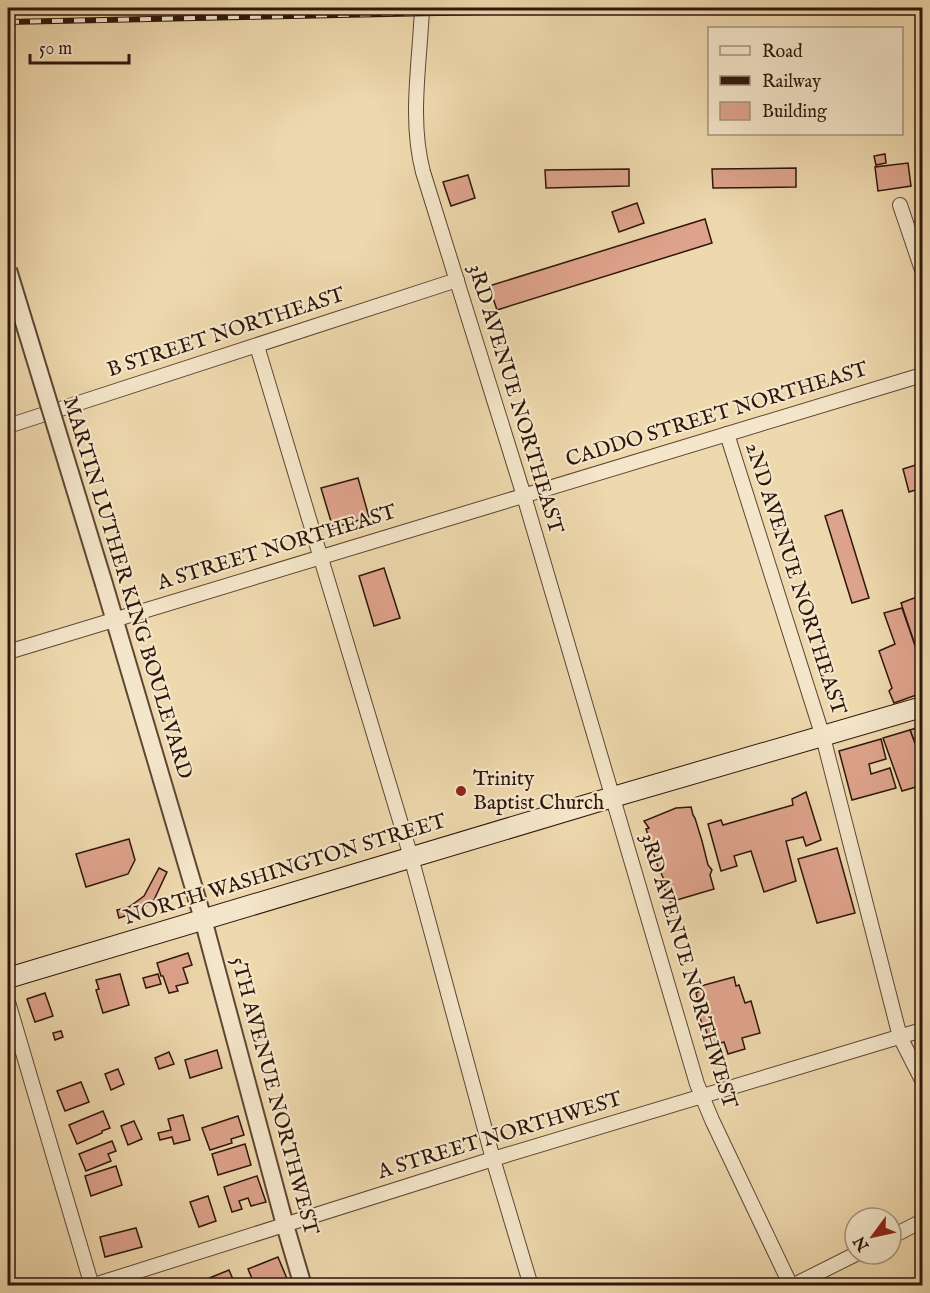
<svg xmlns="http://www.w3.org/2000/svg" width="930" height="1293" viewBox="0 0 930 1293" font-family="'IM FELL English',serif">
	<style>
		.building { fill: #dea38c; stroke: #2e160c; stroke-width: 1.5 }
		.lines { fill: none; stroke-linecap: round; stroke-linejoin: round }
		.minor-casing { stroke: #5e4634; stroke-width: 16 }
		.tertiary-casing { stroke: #5e4634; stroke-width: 20 }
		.secondary-casing { stroke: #2e160c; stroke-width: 22 }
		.minor { stroke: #f4e6ca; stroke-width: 14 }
		.tertiary { stroke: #f4e6ca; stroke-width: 16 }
		.secondary { stroke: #f4e6ca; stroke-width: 20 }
		.rail-casing { stroke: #2e160c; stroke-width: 6 }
		.rail { stroke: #f4e6ca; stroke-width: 4; stroke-dasharray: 11; stroke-linecap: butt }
		.tertiary-bridge-casing { stroke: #5e4634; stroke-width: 20; stroke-linecap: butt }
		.tertiary-bridge { stroke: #f4e6ca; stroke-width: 16 }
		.poi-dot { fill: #8f2418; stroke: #f4e6ca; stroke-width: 2 }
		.labels { text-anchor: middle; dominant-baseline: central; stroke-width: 4.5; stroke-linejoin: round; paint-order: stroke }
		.street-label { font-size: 21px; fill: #2e160c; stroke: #f4e6ca }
		.poi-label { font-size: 21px; fill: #2e160c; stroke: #f4e6ca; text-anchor: start }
	</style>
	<rect width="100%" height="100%" fill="#eed8ad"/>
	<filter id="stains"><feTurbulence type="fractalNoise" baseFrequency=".00333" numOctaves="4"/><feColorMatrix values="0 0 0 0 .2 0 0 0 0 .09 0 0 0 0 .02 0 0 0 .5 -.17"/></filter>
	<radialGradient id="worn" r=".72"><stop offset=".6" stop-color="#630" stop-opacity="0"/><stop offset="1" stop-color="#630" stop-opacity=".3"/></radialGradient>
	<g class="building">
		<path d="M 885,154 L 886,163 L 876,165 L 874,156 Z"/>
		<path d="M 908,163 L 911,186 L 878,191 L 875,167 Z"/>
		<path d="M 796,168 L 796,187 L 713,188 L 712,169 Z"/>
		<path d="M 629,169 L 629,186 L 546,188 L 545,170 Z"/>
		<path d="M 468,175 L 475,198 L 451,206 L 443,182 Z"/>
		<path d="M 637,203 L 644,223 L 619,232 L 612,212 Z"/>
		<path d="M 705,219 L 712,243 L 497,310 L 489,286 Z"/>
		<path d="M 922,463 L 922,488 L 909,492 L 903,469 Z"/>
		<path d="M 358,478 L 369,517 L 333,528 L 321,488 Z"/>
		<path d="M 922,488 L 922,508 L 916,490 Z"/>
		<path d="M 842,510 L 869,598 L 852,603 L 825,516 Z"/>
		<path d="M 384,568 L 400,618 L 374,626 L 359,576 Z"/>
		<path d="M 922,595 L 922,666 L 901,603 Z"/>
		<path d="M 902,608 L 922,666 L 922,693 L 894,703 L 889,691 L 892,688 L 879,651 L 895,644 L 884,613 Z"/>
		<path d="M 922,726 L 922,762 L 910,730 Z"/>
		<path d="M 910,730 L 922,762 L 922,805 L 916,787 L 902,791 L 883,738 Z"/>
		<path d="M 881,739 L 886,759 L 869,764 L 871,774 L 890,768 L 896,788 L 852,800 L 839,751 Z"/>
		<path d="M 806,792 L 821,840 L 806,846 L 803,837 L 786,841 L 796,881 L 764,892 L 751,851 L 734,856 L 737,866 L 721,871 L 708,824 L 721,820 L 723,825 L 793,805 L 792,799 Z"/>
		<path d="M 691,807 L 693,815 L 695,818 L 702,841 L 708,865 L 712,870 L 710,875 L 714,889 L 670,902 L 667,893 L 662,885 L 665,882 L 657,864 L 646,829 L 649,828 L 644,821 L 676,808 Z"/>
		<path d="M 129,839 L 135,860 L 128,874 L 86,887 L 76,854 Z"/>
		<path d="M 837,848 L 855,913 L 817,923 L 798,859 Z"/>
		<path d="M 159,868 L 167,872 L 153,902 L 131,914 L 119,918 L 117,910 L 129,907 L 144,896 Z"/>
		<path d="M 188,953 L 192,965 L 183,968 L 188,983 L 176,986 L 178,991 L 169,993 L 163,976 L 161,976 L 157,963 Z"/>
		<path d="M 120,974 L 129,1005 L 103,1013 L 96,990 L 99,989 L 96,980 Z"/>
		<path d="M 158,974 L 161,984 L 146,988 L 143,978 Z"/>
		<path d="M 734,977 L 736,986 L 739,985 L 745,1003 L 751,1001 L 760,1033 L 742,1038 L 745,1049 L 728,1054 L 724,1042 L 711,1046 L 705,1027 L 703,1028 L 699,1014 L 701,1013 L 696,993 L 698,992 L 697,987 Z"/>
		<path d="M 45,993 L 53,1016 L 35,1022 L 27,999 Z"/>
		<path d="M 61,1031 L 63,1037 L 55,1040 L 53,1033 Z"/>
		<path d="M 217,1050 L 222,1068 L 190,1078 L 185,1060 Z"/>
		<path d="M 169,1052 L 174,1064 L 159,1069 L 155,1058 Z"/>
		<path d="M 118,1069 L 124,1084 L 111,1090 L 105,1074 Z"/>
		<path d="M 81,1082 L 89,1102 L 65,1111 L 57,1091 Z"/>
		<path d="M 103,1111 L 110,1128 L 102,1131 L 102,1133 L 77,1144 L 69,1125 Z"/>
		<path d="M 183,1115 L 190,1140 L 174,1144 L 172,1137 L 160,1140 L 158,1133 L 171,1130 L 168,1119 Z"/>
		<path d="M 238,1116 L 244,1135 L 231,1139 L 232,1143 L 210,1150 L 202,1128 Z"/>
		<path d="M 134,1121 L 142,1139 L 128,1145 L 121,1126 Z"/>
		<path d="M 112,1141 L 116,1151 L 108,1154 L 111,1161 L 86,1171 L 79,1154 Z"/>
		<path d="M 245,1144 L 251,1165 L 218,1175 L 212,1154 Z"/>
		<path d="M 116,1166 L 122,1185 L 91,1196 L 85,1176 Z"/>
		<path d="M 257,1176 L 266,1202 L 251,1206 L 248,1198 L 239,1201 L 242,1209 L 232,1212 L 224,1187 Z"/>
		<path d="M 208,1196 L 216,1221 L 199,1227 L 190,1202 Z"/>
		<path d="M 136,1228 L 142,1247 L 105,1257 L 100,1237 Z"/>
		<path d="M 278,1257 L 290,1286 L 269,1286 L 267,1281 L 255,1286 L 248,1269 Z"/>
		<path d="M 229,1270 L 235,1284 L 232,1286 L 210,1286 L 207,1279 Z"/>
	</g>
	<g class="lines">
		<defs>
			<g id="minor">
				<path d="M 422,8 C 420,62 409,119 423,172 L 524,496 L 697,1084 L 712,1120 L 791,1286"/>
				<path d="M 900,205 L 922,270"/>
				<path d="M 257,346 L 411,857 L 493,1159 L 531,1286"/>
				<path d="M 8,426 L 457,280"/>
				<path d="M 727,434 L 823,737 L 900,1037 L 922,1080"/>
				<path d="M 8,652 L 922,375"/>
				<path d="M 8,1002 L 92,1286"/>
				<path d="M 891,1237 L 922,1221"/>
				<path d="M 91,1286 L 493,1159 L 922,1030"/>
				<path d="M 792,1286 L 856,1254"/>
			</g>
			<path id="tertiary" d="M 104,584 L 203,919 L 285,1225 L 303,1286"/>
			<path id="secondary" d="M 8,978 L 613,797 L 922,707"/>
		</defs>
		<use href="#minor" class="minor-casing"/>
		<use href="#tertiary" class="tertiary-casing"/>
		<use href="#secondary" class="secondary-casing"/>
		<use href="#minor" class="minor"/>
		<use href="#tertiary" class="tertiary"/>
		<use href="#secondary" class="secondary"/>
		<defs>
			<path id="rail" d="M 8,22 L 671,8"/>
		</defs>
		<use href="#rail" class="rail-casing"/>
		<use href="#rail" class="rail"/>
		<defs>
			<path id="tertiary-bridge" d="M 8,270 L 104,584"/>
		</defs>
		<use href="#tertiary-bridge" class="tertiary-bridge-casing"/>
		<use href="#tertiary-bridge" class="tertiary-bridge"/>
	</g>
	<circle class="poi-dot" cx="461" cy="791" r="6"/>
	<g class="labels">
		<g class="street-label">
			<text transform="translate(226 333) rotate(-18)">B STREET NORTHEAST</text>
			<text transform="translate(515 399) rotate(73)">3RD AVENUE NORTHEAST</text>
			<text transform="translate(717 415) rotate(-17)">CADDO STREET NORTHEAST</text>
			<text transform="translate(277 548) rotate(-17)">A STREET NORTHEAST</text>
			<text transform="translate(795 579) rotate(72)">2ND AVENUE NORTHEAST</text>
			<text transform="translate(127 588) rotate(73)">MARTIN LUTHER KING BOULEVARD</text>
			<text transform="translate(285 870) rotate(-17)">NORTH WASHINGTON STREET</text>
			<text transform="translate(688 971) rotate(73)">3RD AVENUE NORTHWEST</text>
			<text transform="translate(274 1096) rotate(75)">5TH AVENUE NORTHWEST</text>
			<text transform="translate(500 1136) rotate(-17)">A STREET NORTHWEST</text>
		</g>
		<g class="poi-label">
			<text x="473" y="779">Trinity<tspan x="473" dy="24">Baptist Church</tspan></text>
		</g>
	</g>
	<rect width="930" height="1293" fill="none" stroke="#eed8ad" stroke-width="30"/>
	<rect x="9" y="9" width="912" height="1275" fill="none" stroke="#2e160c" stroke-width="3"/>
	<rect x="15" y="15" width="900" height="1263" fill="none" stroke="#2e160c" stroke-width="1.5"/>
	<rect x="708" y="27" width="195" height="108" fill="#f4e6ca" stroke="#a5937e" stroke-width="1.5"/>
	<rect x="720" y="46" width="30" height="9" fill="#f4e6ca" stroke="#a5937e" stroke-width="1.5"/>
	<text x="762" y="57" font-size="18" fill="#2e160c">Road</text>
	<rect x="720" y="76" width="30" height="9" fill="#2e160c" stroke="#a5937e" stroke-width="1.5"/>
	<text x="762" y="87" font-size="18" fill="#2e160c">Railway</text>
	<rect x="720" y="102" width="30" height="18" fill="#dea38c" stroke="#a5937e" stroke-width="1.5"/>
	<text x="762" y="117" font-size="18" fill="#2e160c">Building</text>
	<g transform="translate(873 1236) rotate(237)"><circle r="28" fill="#f4e6ca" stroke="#a5937e" stroke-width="1.5"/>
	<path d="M0-4.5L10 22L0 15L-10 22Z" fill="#8f2418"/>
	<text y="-9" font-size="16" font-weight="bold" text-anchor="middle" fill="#2e160c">N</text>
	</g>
	<path d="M30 54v9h99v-9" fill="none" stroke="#2e160c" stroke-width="3"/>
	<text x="39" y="54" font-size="18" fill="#2e160c" stroke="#f4e6ca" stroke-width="4.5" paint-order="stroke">50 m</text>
	<rect width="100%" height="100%" filter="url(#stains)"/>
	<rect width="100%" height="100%" fill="url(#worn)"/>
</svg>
